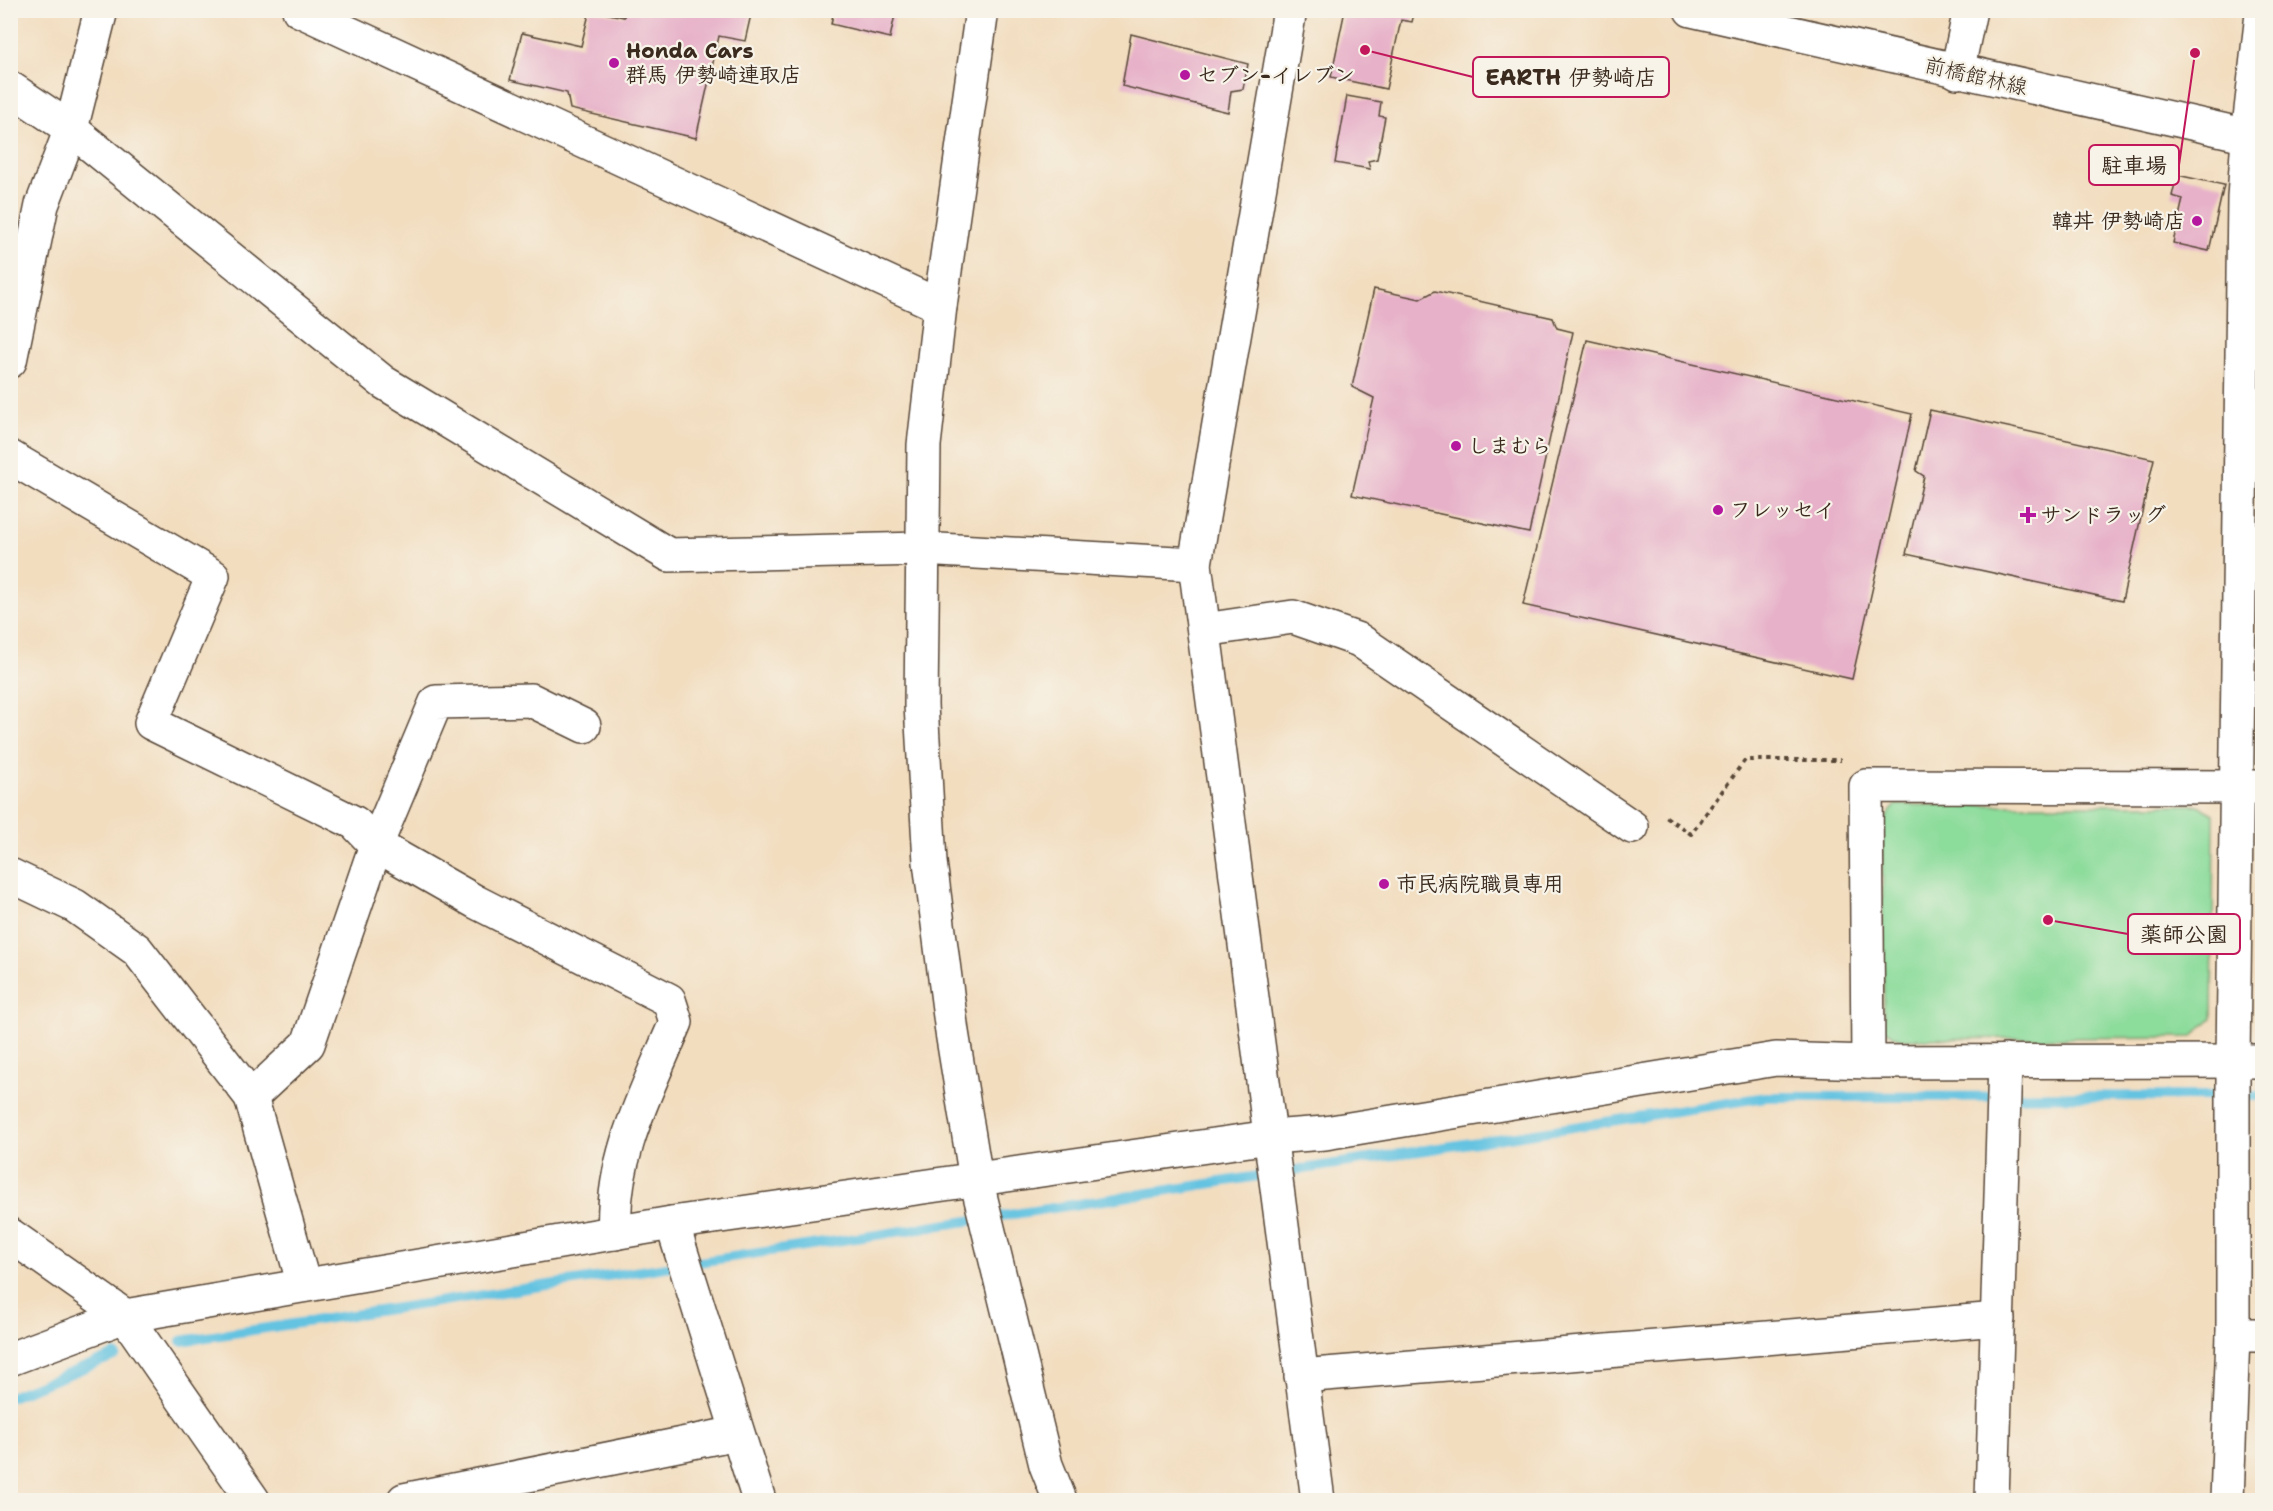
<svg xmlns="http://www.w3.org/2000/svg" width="2273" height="1511" viewBox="0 0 2273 1511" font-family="'Shantell Sans','Klee One',sans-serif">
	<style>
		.green { fill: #8cdc9b; stroke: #64835c; stroke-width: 1.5 }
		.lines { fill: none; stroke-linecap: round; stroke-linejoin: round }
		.stream { stroke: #63c3e1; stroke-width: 10 }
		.building { fill: #e7b2c9 }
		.street-casing { stroke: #564536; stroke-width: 36 }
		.secondary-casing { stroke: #564536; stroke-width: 36 }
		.primary-casing { stroke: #564536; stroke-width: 36 }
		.path { stroke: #564536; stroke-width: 4; stroke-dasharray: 4.5 4.5; stroke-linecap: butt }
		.street { stroke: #fff; stroke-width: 33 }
		.secondary { stroke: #fff; stroke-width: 33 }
		.primary { stroke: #fff; stroke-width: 33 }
		.poi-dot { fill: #b5179e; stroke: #f7f3e8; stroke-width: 2 }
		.labels { text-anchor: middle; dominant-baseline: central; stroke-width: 4.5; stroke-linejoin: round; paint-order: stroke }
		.poi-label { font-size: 21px; font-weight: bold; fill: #3b2a1e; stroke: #f7f3e8; text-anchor: start }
		.street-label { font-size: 21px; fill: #3b2a1e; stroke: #f7f3e8 }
		.leader { fill: none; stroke: #c2185b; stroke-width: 2 }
		.callout-dot { fill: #c2185b; stroke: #f7f3e8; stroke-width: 2 }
		.callout { fill: #f7f3e8; stroke: #c2185b; stroke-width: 2 }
		.callout-label { font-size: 22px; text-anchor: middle; font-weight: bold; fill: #3b2a1e }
	</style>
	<rect width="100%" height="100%" fill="#f7f3e8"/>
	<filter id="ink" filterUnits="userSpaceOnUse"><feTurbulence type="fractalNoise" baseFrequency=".0167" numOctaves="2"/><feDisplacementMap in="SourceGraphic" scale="12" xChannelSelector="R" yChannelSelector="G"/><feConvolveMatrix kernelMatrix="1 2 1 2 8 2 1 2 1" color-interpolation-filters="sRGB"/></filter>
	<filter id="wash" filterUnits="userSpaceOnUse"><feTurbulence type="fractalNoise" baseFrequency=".008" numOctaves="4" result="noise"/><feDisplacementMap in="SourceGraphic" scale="24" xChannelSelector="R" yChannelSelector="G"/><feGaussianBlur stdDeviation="1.35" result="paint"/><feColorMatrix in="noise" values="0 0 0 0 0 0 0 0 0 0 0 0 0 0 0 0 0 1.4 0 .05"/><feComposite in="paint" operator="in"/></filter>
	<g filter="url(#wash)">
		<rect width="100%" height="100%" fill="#f2ddbf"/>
		<path class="green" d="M 1896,805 L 2198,805 L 2214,814 L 2212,1019 L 2192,1037 L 1900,1039 L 1884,1029 L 1882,822 Z"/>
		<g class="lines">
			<g class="stream">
				<path d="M 181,1341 L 1040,1210 L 1766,1097 L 2262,1096"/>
				<path d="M 10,1397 L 116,1355"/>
			</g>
		</g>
		<g id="blocks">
			<g class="building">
				<path d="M 590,10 L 624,17 L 625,10 L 752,10 L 745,41 L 719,36 L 696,138 L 570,109 L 567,93 L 510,80 L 522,33 L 581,46 Z"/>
				<path d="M 834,10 L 896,10 L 890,38 L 831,24 Z"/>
				<path d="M 1345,10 L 1415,10 L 1412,22 L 1401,20 L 1386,89 L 1331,77 Z"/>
				<path d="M 1131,34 L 1248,64 L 1243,89 L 1231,91 L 1228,112 L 1122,86 Z"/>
				<path d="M 1347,96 L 1381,102 L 1379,116 L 1385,117 L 1377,159 L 1368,161 L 1370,169 L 1335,163 Z"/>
				<path d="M 2177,175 L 2224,185 L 2209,251 L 2173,243 L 2183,199 L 2172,196 Z"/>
				<path d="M 1374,289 L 1420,299 L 1435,291 L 1553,318 L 1557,328 L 1573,332 L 1529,533 L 1352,495 L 1374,398 L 1352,387 Z"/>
				<path d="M 1587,340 L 1912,414 L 1852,679 L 1523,605 Z"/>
				<path d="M 1930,410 L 2154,459 L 2122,601 L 1906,554 L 1924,476 L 1916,471 Z"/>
			</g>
		</g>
	</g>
	<g filter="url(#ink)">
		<use href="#blocks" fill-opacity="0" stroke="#564536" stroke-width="1.5"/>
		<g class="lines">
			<defs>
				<g id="street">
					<path d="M 299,10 L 940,306"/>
					<path d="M 1290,10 L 1195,564 L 1318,1500"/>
					<path d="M 1957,72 L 1970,10"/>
					<path d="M 10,88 L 71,129 L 383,382 L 669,555 L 921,549 L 1195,564"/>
					<path d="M 10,361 L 42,205 L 71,129 L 101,10"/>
					<path d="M 10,457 L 213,576 L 151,723 L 355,823 L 376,845 L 476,902 L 669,1000 L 676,1022 C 648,1089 610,1158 615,1233"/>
					<path d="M 1204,630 L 1293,617 L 1359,640 L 1632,827"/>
					<path d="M 10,875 L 75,906 L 137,950 L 251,1097 L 304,1285"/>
					<path d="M 1868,1062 L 1866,786 L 2262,787"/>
					<path d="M 251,1097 L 308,1044 L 376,845 L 436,702 L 531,700 L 584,726"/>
					<path d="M 1270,1137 L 1325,1133 L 1776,1059 L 1868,1062 L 2262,1061"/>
					<path d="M 672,1223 L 759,1500"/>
					<path d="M 10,1235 L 125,1316 L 253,1500"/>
					<path d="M 2233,1335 L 2262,1335"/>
					<path d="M 1301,1376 L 1998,1319"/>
					<path d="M 404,1500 L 737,1433"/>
					<path d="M 1992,1500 L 2005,1061"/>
					<path d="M 2227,1500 L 2233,1335 L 2233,1061 L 2244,198 L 2248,136 L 2262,14"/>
				</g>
				<g id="secondary">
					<path d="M 982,10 L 940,306 L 924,445 L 921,705 L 930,862 L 952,1032 L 976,1179 L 1046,1465 L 1060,1500"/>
					<path d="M 10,1359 L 125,1316 L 672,1223 L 1270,1137"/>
				</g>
				<path id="primary" d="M 1691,10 L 2262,139"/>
			</defs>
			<use href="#street" class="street-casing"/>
			<use href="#secondary" class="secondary-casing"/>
			<use href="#primary" class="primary-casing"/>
			<path class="path" d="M 1666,817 L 1691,834 L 1745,760 L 1841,760"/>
			<use href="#street" class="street"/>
			<use href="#secondary" class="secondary"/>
			<use href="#primary" class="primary"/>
		</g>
	</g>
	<g class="poi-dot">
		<circle cx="614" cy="63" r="6"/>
		<circle cx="1185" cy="75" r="6"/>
		<circle cx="2197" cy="221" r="6"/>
		<circle cx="1456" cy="446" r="6"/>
		<circle cx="1718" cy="510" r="6"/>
		<path d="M2025 506h6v6h6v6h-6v6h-6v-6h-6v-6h6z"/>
		<circle cx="1384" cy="884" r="6"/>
	</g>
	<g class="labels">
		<g class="poi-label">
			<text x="626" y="51">Honda Cars<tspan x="626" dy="24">群馬 伊勢崎連取店</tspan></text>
			<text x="1197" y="75">セブン-イレブン</text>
			<text x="2185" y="221" text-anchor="end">韓丼 伊勢崎店</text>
			<text x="1468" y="446">しまむら</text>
			<text x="1730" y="510">フレッセイ</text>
			<text x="2040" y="515">サンドラッグ</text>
			<text x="1396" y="884">市民病院職員専用</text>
		</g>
		<g class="street-label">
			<text transform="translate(1976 76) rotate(13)">前橋館林線</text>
		</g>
	</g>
	<path class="leader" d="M1365 50L1473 77M2195 53L2179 165M2048 920L2128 934"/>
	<g class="callout-dot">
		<circle cx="1365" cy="50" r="6"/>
		<circle cx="2195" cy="53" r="6"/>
		<circle cx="2048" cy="920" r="6"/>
	</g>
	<g class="callout">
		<rect x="1473" y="57" width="196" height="40" rx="6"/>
		<rect x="2089" y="145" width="90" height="40" rx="6"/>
		<rect x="2128" y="914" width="112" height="40" rx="6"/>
	</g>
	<g class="callout-label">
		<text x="1571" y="85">EARTH 伊勢崎店</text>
		<text x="2134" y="173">駐車場</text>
		<text x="2184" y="942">薬師公園</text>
	</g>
	<rect width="2273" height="1511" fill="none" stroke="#f7f3e8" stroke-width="36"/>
</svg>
